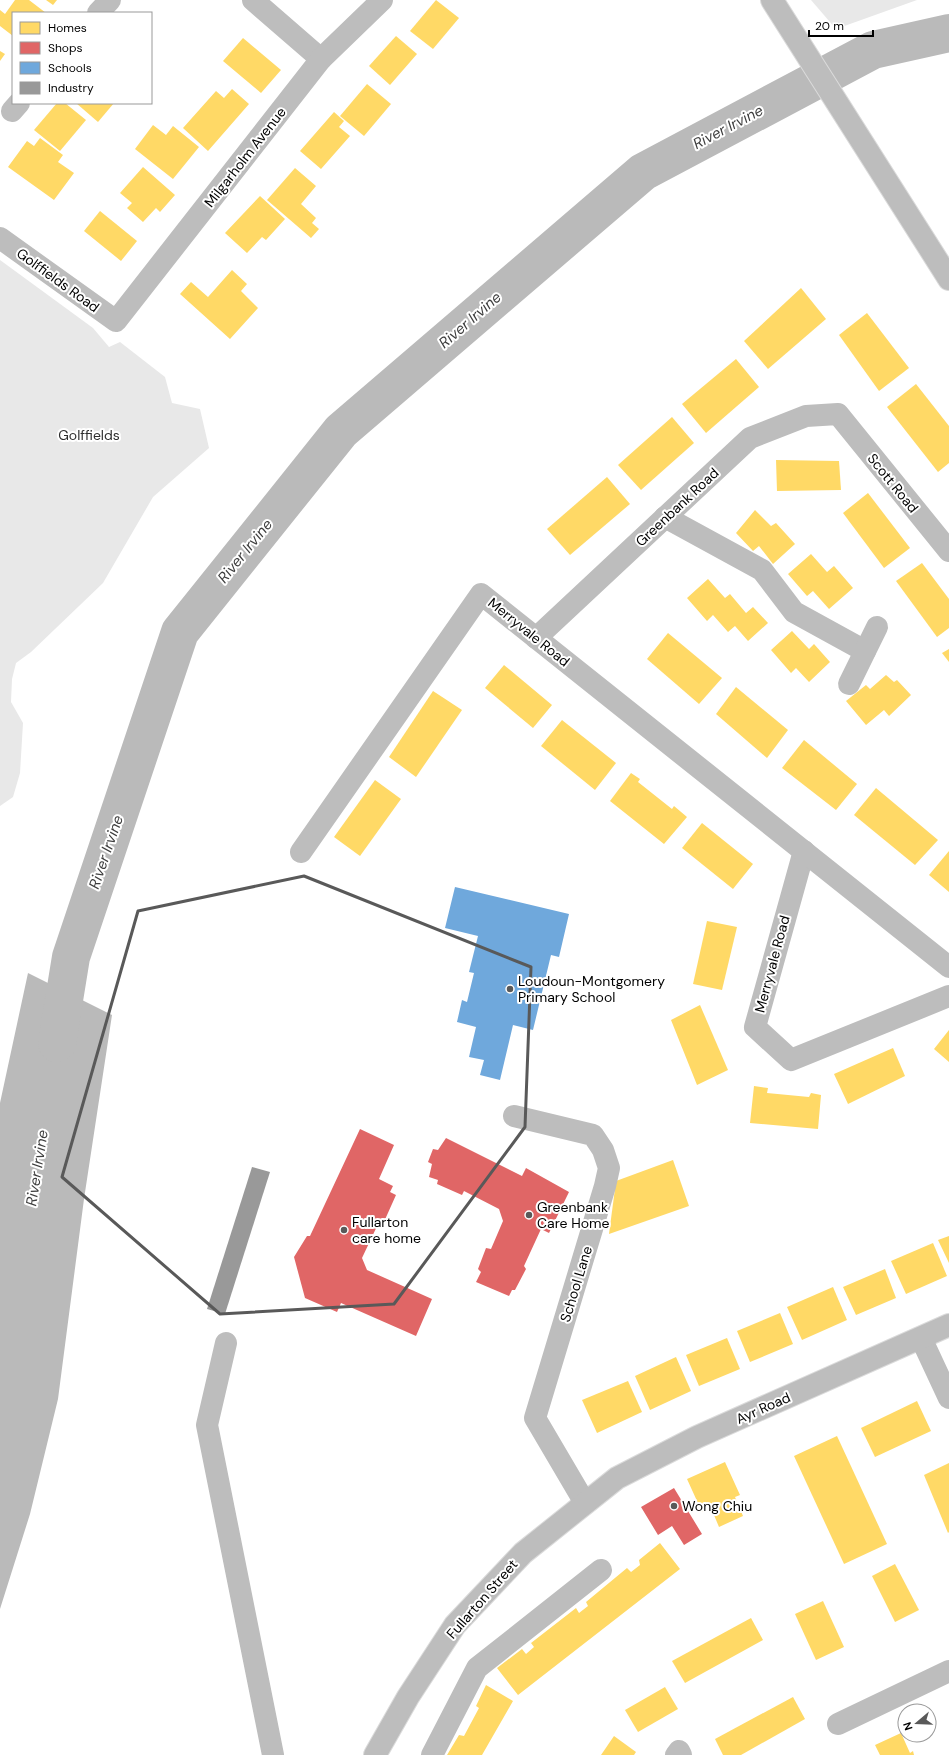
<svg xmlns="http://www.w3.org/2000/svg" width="949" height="1755" viewBox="0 0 949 1755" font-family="'DM Sans',sans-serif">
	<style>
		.green { fill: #e8e8e8 }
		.water { fill: #bababa }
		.homes { fill: #ffd966 }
		.shops { fill: #e06666 }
		.schools { fill: #6fa8dc }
		.industry { fill: #999 }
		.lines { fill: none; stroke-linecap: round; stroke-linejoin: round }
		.river { stroke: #bababa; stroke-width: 38 }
		.major-casing { stroke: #dbdbdb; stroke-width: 24 }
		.minor { stroke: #bdbdbd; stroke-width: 22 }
		.major { stroke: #bdbdbd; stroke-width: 22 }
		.marked { fill: none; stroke: #595959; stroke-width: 3; stroke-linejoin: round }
		.poi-dot { fill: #595959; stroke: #fff; stroke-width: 1.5 }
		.labels { text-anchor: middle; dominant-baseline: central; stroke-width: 4; stroke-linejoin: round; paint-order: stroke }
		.street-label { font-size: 14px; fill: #000; stroke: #fff }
		.park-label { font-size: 14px; fill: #2d2d2d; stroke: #fff }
		.poi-label { font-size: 14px; fill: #000; stroke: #fff; text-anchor: start }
		.water-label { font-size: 15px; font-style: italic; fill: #3e3e3e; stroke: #fff }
	</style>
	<rect width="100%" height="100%" fill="#fff"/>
	<g class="green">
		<path d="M 811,0 L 917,0 L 836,29 Z"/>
		<path d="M 0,260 L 93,328 L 109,347 L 120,342 L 165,377 L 172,403 L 200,409 L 209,448 L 153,497 L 103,583 L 31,652 L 16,663 L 12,679 L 11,702 L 23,723 L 20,773 L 13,797 L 0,806 Z"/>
	</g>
	<path class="water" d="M 28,973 L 112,1015 L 84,1199 L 58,1399 L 30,1514 L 0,1609 L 0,1103 Z"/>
	<g class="homes">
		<path d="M 15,0 L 29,0 L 46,13 L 13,13 L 13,36 L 0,26 L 0,10 L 5,14 Z"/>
		<path d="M 46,0 L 57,0 L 53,5 Z"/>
		<path d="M 436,0 L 459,18 L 433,49 L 410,31 Z"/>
		<path d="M 396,36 L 417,54 L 390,85 L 369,66 Z"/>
		<path d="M 243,38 L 281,70 L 261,93 L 223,61 Z"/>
		<path d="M 0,51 L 5,54 L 0,61 Z"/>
		<path d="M 367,84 L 391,104 L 364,136 L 340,116 Z"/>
		<path d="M 232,89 L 249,104 L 208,151 L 183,128 L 216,91 L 224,98 Z"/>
		<path d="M 57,103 L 65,103 L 86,120 L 60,151 L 34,130 Z"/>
		<path d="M 76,103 L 114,103 L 98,122 Z"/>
		<path d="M 334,112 L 344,121 L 339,127 L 350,136 L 321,169 L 300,151 Z"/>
		<path d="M 153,125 L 166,135 L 173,126 L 199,147 L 173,179 L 135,149 Z"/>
		<path d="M 40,138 L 63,155 L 58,162 L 74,173 L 54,200 L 8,167 L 27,141 L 34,146 Z"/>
		<path d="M 143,167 L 175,195 L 160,212 L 156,208 L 143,222 L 127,208 L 132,203 L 120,193 Z"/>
		<path d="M 295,168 L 316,186 L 301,204 L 316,218 L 312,223 L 319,229 L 311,238 L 267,200 Z"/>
		<path d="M 260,196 L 285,219 L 266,240 L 262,237 L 247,253 L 225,233 Z"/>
		<path d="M 100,211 L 137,241 L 121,261 L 84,231 Z"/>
		<path d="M 232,270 L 247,284 L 241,291 L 258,308 L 230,339 L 180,294 L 191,282 L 208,297 Z"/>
		<path d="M 801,288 L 826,319 L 768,369 L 744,341 Z"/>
		<path d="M 867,313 L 909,368 L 879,391 L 839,335 Z"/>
		<path d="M 736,359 L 759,387 L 706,433 L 682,404 Z"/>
		<path d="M 916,384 L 949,426 L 949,463 L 938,472 L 887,407 Z"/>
		<path d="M 672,417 L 694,443 L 641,490 L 618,465 Z"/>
		<path d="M 776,460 L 839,461 L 841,490 L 777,491 Z"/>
		<path d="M 607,477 L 630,504 L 570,555 L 547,529 Z"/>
		<path d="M 868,493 L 910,548 L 884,568 L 843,513 Z"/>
		<path d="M 755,510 L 771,526 L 776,523 L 795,544 L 773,564 L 759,546 L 753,551 L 736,533 Z"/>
		<path d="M 811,554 L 827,572 L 834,566 L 853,588 L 829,609 L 813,591 L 807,596 L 788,574 Z"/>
		<path d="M 922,563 L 949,599 L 949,628 L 937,637 L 896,581 Z"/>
		<path d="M 708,579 L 725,598 L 730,594 L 746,613 L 753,607 L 768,623 L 748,641 L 735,626 L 728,632 L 713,615 L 707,621 L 687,598 Z"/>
		<path d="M 792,631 L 809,649 L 814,644 L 830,662 L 809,682 L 796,668 L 791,673 L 771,650 Z"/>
		<path d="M 668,633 L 722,678 L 699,704 L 647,659 Z"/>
		<path d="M 949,649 L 949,662 L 942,653 Z"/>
		<path d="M 504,665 L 552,705 L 533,728 L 485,688 Z"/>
		<path d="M 886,675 L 894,682 L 897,680 L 911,695 L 889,716 L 884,710 L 866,725 L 846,701 L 866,685 L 870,689 Z"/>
		<path d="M 736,687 L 788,730 L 767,758 L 716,714 Z"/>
		<path d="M 433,691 L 462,710 L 416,777 L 389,757 Z"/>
		<path d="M 562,720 L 616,763 L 595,790 L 541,746 Z"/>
		<path d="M 804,740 L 857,784 L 836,810 L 782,768 Z"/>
		<path d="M 631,773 L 640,779 L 638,782 L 672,809 L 674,806 L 687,817 L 664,844 L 610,801 Z"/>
		<path d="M 375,780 L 401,799 L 360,856 L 334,837 Z"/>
		<path d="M 876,788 L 938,840 L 915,865 L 854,815 Z"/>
		<path d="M 702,823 L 753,864 L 733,889 L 682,848 Z"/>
		<path d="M 949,851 L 949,892 L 929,875 Z"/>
		<path d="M 707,921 L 737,927 L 722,990 L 693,984 Z"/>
		<path d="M 700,1005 L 728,1070 L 697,1085 L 671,1020 Z"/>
		<path d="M 949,1030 L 949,1062 L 934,1049 Z"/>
		<path d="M 893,1048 L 905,1076 L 848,1104 L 834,1074 Z"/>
		<path d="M 754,1086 L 768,1088 L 767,1093 L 809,1097 L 811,1093 L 821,1095 L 818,1129 L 750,1123 Z"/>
		<path d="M 673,1160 L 689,1206 L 609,1234 L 616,1181 Z"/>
		<path d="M 949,1236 L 949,1263 L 938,1240 Z"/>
		<path d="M 933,1243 L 947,1276 L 906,1294 L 891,1261 Z"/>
		<path d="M 885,1269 L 896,1298 L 856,1315 L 843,1287 Z"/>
		<path d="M 833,1287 L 847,1320 L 802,1340 L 787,1307 Z"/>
		<path d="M 780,1313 L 793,1344 L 750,1362 L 737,1331 Z"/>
		<path d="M 727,1338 L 740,1369 L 699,1386 L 686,1355 Z"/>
		<path d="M 676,1357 L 691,1391 L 650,1410 L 635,1376 Z"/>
		<path d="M 628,1381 L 642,1412 L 597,1433 L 582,1400 Z"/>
		<path d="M 917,1401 L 931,1431 L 875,1457 L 861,1428 Z"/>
		<path d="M 837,1436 L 887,1544 L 844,1564 L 794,1456 Z"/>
		<path d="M 725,1462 L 740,1495 L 735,1497 L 743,1516 L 719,1527 L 711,1508 L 702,1512 L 687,1479 Z"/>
		<path d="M 949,1463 L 949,1532 L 948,1533 L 924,1475 Z"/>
		<path d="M 660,1543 L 680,1569 L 518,1695 L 497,1668 L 522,1649 L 526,1654 L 534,1647 L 531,1643 L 576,1608 L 579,1613 L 588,1606 L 586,1602 L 627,1568 L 631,1572 L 640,1565 L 639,1560 Z"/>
		<path d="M 895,1564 L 919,1610 L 895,1622 L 872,1576 Z"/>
		<path d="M 823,1601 L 844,1647 L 816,1660 L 795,1614 Z"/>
		<path d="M 751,1618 L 763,1640 L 685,1683 L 672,1661 Z"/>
		<path d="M 486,1685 L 513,1701 L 482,1755 L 447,1755 L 459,1735 L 464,1736 L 479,1708 L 476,1706 Z"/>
		<path d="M 665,1687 L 678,1709 L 638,1732 L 625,1710 Z"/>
		<path d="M 793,1697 L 805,1719 L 741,1755 L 723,1755 L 715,1739 Z"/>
		<path d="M 901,1733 L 910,1753 L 913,1751 L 914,1755 L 880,1755 L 875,1745 Z"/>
		<path d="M 614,1736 L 636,1752 L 634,1755 L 601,1755 Z"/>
	</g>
	<g class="shops">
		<path d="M 360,1129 L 394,1145 L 379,1179 L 393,1186 L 390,1192 L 396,1195 L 383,1224 L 379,1222 L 362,1258 L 367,1270 L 432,1299 L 416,1336 L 341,1303 L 337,1312 L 305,1298 L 294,1257 L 307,1236 L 310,1236 Z"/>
		<path d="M 446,1138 L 522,1176 L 526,1168 L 569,1192 L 549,1233 L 541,1229 L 524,1266 L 526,1269 L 515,1290 L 512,1290 L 509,1296 L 476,1282 L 481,1272 L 478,1269 L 486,1248 L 491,1249 L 503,1221 L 499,1209 L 464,1191 L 462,1195 L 437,1184 L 438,1180 L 429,1177 L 432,1164 L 428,1162 L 433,1149 L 438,1150 Z"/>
		<path d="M 674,1488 L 702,1534 L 684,1545 L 672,1526 L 658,1535 L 641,1507 Z"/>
	</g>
	<path class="schools" d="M 455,887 L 569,914 L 559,957 L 551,955 L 533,1030 L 513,1025 L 500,1080 L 480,1075 L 484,1060 L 469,1057 L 476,1027 L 457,1022 L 462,1000 L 467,1002 L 474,973 L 469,972 L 478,936 L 445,928 Z"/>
	<path class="industry" d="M 252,1167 L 270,1172 L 225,1314 L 207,1309 Z"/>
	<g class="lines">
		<path class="river" d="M 57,1043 L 71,957 L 180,632 L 341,431 L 643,172 L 873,50 L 949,33"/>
		<defs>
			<g id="major">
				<path d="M 772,0 L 949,279"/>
				<path d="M 375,1755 L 408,1697 L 455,1625 L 523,1553 L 617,1478 L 697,1437 L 949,1325"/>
			</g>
		</defs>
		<use href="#major" class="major-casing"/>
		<g class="minor">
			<path d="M 253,0 L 321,59"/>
			<path d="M 98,13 L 110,0"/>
			<path d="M 12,111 L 19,103"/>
			<path d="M 0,238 L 116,321 L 321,59 L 382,0"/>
			<path d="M 665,517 L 762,570 L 794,612 L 865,651"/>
			<path d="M 536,638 L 750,438 L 806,416 L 838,414 L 949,551"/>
			<path d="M 849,684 L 877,627"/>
			<path d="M 804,851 L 755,1027 L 791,1060 L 949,996"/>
			<path d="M 301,852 L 481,594 L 949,967"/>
			<path d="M 514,1116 L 593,1135 L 603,1150 L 609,1168 L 605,1186 L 535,1418 L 585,1503"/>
			<path d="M 921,1338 L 949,1398"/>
			<path d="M 226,1343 L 207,1425 L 273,1755"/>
			<path d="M 838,1724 L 949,1671"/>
			<path d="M 432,1755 L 477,1668 L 601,1570"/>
			<path d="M 676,1755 L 679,1751 L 681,1755"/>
		</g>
		<use href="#major" class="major"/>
	</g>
	<path class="marked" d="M 304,876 L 531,967 L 525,1127 L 394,1304 L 220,1314 L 62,1177 L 138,911 Z"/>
	<g class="poi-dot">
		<circle cx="510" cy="989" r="4"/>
		<circle cx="529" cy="1215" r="4"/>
		<circle cx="344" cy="1230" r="4"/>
		<circle cx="674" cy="1506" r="4"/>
	</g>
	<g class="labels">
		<g class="street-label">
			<text transform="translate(245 157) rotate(-52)">Milgarholm Avenue</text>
			<text transform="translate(58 280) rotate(36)">Golffields Road</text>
			<text transform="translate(893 483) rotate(51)">Scott Road</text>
			<text transform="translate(677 507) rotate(-43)">Greenbank Road</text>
			<text transform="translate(529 632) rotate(39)">Merryvale Road</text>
			<text transform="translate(772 964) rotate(-75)">Merryvale Road</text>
			<text transform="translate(576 1284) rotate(-73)">School Lane</text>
			<text transform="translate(763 1408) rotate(-24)">Ayr Road</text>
			<text transform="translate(482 1599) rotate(-49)">Fullarton Street</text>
		</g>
		<g class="park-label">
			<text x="89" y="435">Golffields</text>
		</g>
		<g class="poi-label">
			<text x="518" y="981">Loudoun-Montgomery<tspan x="518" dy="16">Primary School</tspan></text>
			<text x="537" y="1207">Greenbank<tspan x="537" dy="16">Care Home</tspan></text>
			<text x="352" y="1222">Fullarton<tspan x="352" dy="16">care home</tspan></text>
			<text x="682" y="1506">Wong Chiu</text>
		</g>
		<g class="water-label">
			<text transform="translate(728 127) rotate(-28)">River Irvine</text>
			<text transform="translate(470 320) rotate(-41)">River Irvine</text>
			<text transform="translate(245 551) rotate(-51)">River Irvine</text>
			<text transform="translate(106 852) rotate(-71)">River Irvine</text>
			<text transform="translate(37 1168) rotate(-81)">River Irvine</text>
		</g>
	</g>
	<rect x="12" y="12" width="140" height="92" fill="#ffffff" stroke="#999999"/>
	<rect x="20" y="22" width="20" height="12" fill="#ffd966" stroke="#999999"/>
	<text x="48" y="32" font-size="12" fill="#000000">Homes</text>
	<rect x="20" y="42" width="20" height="12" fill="#e06666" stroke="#999999"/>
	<text x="48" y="52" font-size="12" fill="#000000">Shops</text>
	<rect x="20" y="62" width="20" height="12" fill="#6fa8dc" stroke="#999999"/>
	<text x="48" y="72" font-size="12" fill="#000000">Schools</text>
	<rect x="20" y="82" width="20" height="12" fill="#999999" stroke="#999999"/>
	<text x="48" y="92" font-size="12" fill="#000000">Industry</text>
	<g transform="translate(917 1723) rotate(251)"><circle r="19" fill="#ffffff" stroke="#999999"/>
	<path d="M0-3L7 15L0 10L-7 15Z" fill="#595959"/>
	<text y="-6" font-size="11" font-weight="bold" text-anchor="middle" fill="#000000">N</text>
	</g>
	<path d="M809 30v6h64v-6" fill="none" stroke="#000000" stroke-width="2"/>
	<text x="815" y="30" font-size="12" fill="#000000" stroke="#ffffff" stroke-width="3" paint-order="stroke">20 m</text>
</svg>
